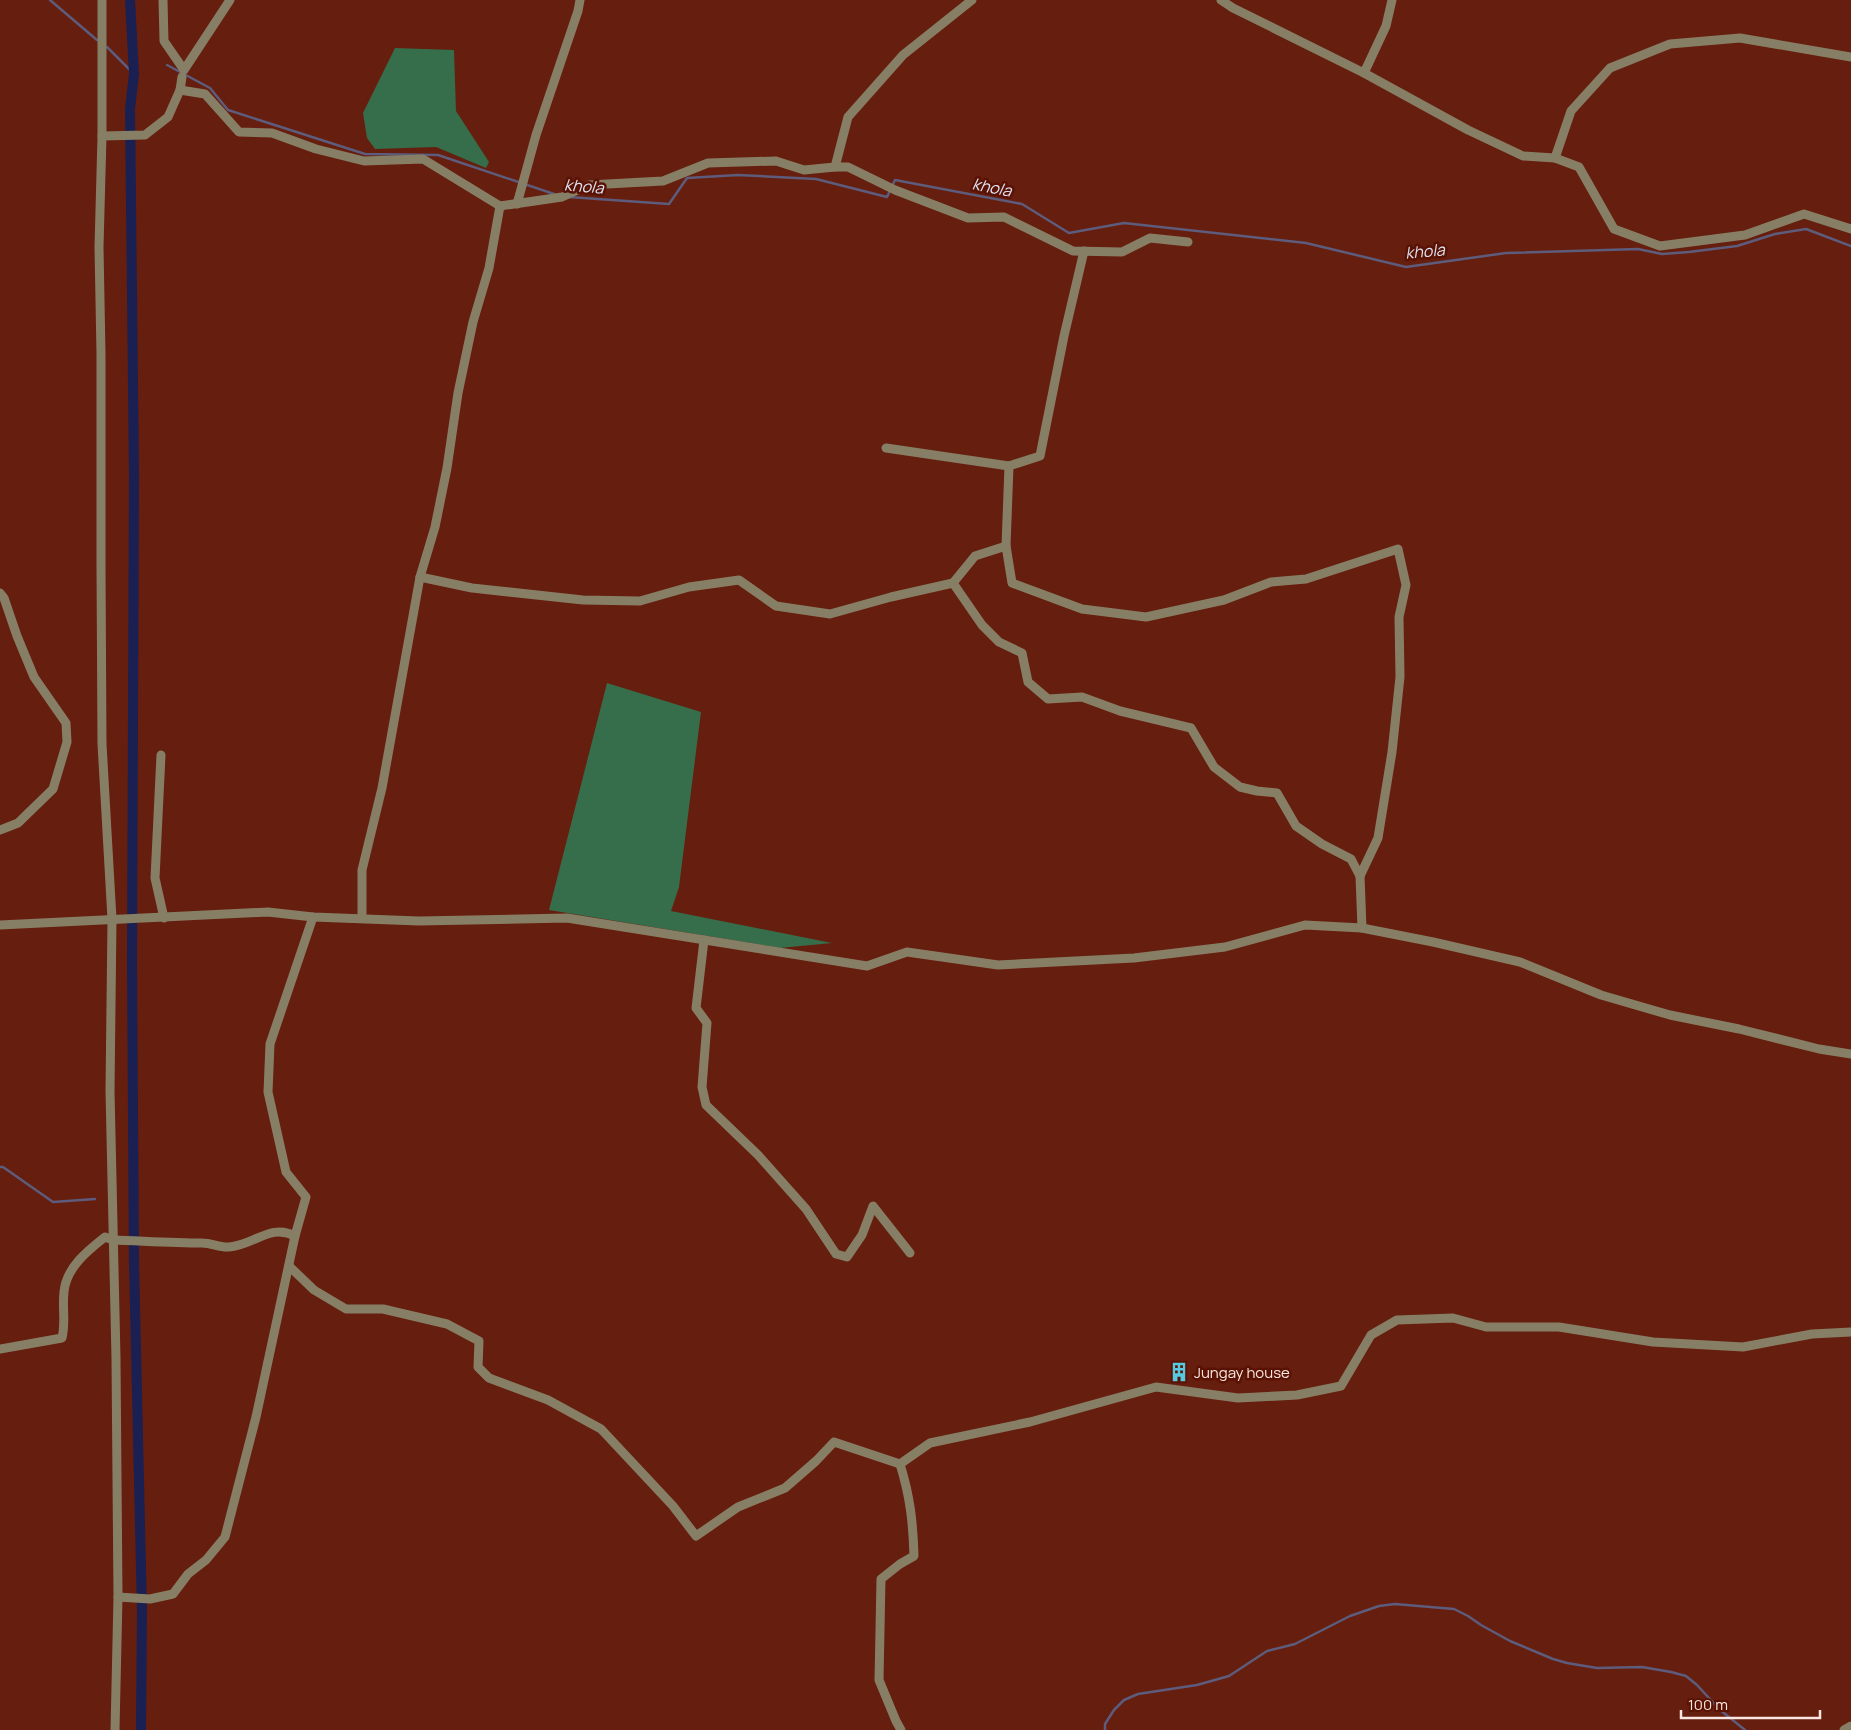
<svg xmlns="http://www.w3.org/2000/svg" width="1851" height="1730" viewBox="0 0 1851 1730" font-family="Manrope,sans-serif">
	<style>
		.green { fill: #366d4a }
		.lines { fill: none; stroke-linecap: round; stroke-linejoin: round }
		.stream { stroke: #5d5c7c; stroke-width: 2.5 }
		.canal { stroke: #1a2051; stroke-width: 10 }
		.street { stroke: #877f65; stroke-width: 9 }
		.labels { text-anchor: middle; dominant-baseline: central; stroke-width: 5; stroke-linejoin: round; paint-order: stroke }
		.poi-label { font-size: 15px; fill: #fae7e2; stroke: #591203; text-anchor: start }
		.water-label { font-size: 16px; font-style: italic; fill: #dee2f3; stroke: #591203 }
	</style>
	<rect width="100%" height="100%" fill="#661e0e"/>
	<g class="green">
		<path d="M 395,48 L 454,50 L 456,111 L 489,162 L 486,168 L 436,147 L 375,149 L 367,138 L 363,113 Z"/>
		<path d="M 607,683 L 701,712 L 679,887 L 671,911 L 832,943 L 780,948 L 549,910 Z"/>
	</g>
	<g class="lines">
		<g class="stream">
			<path d="M 50,0 L 97,40"/>
			<path d="M 107,47 L 134,74"/>
			<path d="M 167,65 L 210,88 L 228,110 L 365,154 L 438,155 L 554,194"/>
			<path d="M 569,197 L 669,204 L 687,178 L 738,175 L 816,179 L 887,197 L 895,180 L 1022,204 L 1069,233 L 1124,223 L 1306,243 L 1406,267 L 1506,253 L 1638,249 L 1662,254 L 1689,252 L 1737,246 L 1775,234 L 1806,229 L 1851,246"/>
			<path d="M 0,1167 L 3,1167 L 53,1202 L 95,1199"/>
			<path d="M 1105,1730 L 1105,1724 L 1114,1710 L 1124,1700 L 1138,1694 L 1197,1685 L 1229,1676 L 1267,1651 L 1295,1644 L 1350,1616 L 1379,1606 L 1395,1604 L 1454,1609 L 1468,1616 L 1481,1625 L 1510,1641 L 1553,1659 L 1567,1663 L 1597,1668 L 1642,1667 L 1671,1672 L 1686,1676 L 1697,1685 L 1719,1709 L 1745,1730"/>
		</g>
		<path class="canal" d="M 130,0 L 134,74 L 130,109 L 134,475 L 132,963 L 134,1263 L 142,1611 L 141,1730"/>
		<g class="street">
			<path d="M 102,0 L 102,136 L 99,247 L 101,354 L 101,567 L 102,744 L 112,919 L 110,1091 L 116,1358 L 118,1597 L 115,1730"/>
			<path d="M 163,0 L 164,41 L 184,70 L 230,0"/>
			<path d="M 1221,0 L 1233,8 L 1364,73 L 1468,130 L 1523,156 L 1555,158 L 1579,167 L 1614,229 L 1660,246 L 1745,235 L 1804,214 L 1851,229"/>
			<path d="M 1364,73 L 1386,26 L 1392,0"/>
			<path d="M 180,90 L 205,94 L 239,132 L 272,133 L 316,149 L 364,161 L 423,159 L 500,206"/>
			<path d="M 102,136 L 145,135 L 168,117 L 180,90 L 182,77"/>
			<path d="M 1555,158 L 1571,111 L 1610,68 L 1670,44 L 1740,38 L 1851,57"/>
			<path d="M 835,167 L 848,167 L 895,190 L 968,218 L 1004,217 L 1073,251 L 1122,252 L 1150,238 L 1188,242"/>
			<path d="M 517,204 L 536,135 L 578,11 L 580,0"/>
			<path d="M 886,448 L 1009,466"/>
			<path d="M 1006,546 L 1012,583 L 1082,609 L 1146,617 L 1224,600 L 1271,582 L 1306,579 L 1398,549 L 1406,585 L 1399,617 L 1400,677 L 1392,752 L 1378,838 L 1360,876"/>
			<path d="M 420,577 L 472,588 L 583,600 L 640,601 L 689,587 L 739,580 L 776,606 L 830,614 L 891,597 L 953,583 L 982,625 L 999,642 L 1022,653 L 1028,682 L 1048,699 L 1082,697 L 1120,711 L 1191,728 L 1214,767 L 1240,787 L 1257,791 L 1277,793 L 1296,826 L 1322,844 L 1351,859 L 1360,876 L 1362,928"/>
			<path d="M 953,583 L 975,556 L 1006,546 L 1009,466 L 1040,456 L 1064,336 L 1084,251"/>
			<path d="M 0,593 L 4,598 L 17,636 L 34,677 L 66,723 L 67,742 L 53,789 L 18,823 L 0,830"/>
			<path d="M 161,755 L 155,878 L 164,918"/>
			<path d="M 362,918 L 362,870 L 382,788 L 420,577 L 435,527 L 447,468 L 458,393 L 473,322 L 489,268 L 500,206 L 562,197 L 589,185 L 663,181 L 708,163 L 776,161 L 804,170 L 835,167 L 848,117 L 903,55 L 972,0"/>
			<path d="M 0,925 L 268,912 L 313,917 L 419,921 L 567,918 L 867,966 L 907,952 L 998,965 L 1134,958 L 1225,947 L 1305,925 L 1362,928 L 1433,942 L 1520,962 L 1601,995 L 1670,1015 L 1739,1029 L 1819,1049 L 1851,1054"/>
			<path d="M 704,940 L 696,1008 L 707,1023 L 702,1087 L 706,1105 L 758,1155 L 806,1209 L 836,1254 L 847,1257 L 862,1235 L 873,1206 L 910,1253"/>
			<path d="M 289,1266 L 314,1290 L 346,1309 L 383,1309 L 447,1324 L 479,1341 L 478,1367 L 489,1378 L 548,1400 L 601,1429 L 673,1506 L 696,1536 L 738,1507 L 785,1488 L 816,1461 L 834,1442 L 900,1464 L 930,1443 L 1030,1422 L 1156,1387 L 1238,1398 L 1297,1395 L 1341,1386 L 1371,1335 L 1397,1320 L 1453,1318 L 1486,1327 L 1559,1327 L 1653,1342 L 1743,1347 L 1812,1334 L 1851,1332"/>
			<path d="M 0,1349 L 62,1338 C 66,1321 62,1308 64,1292 C 66,1268 87,1251 105,1237 L 113,1240 C 143,1241 173,1243 202,1243 C 212,1243 220,1248 229,1247 C 254,1245 271,1223 295,1236"/>
			<path d="M 900,1464 C 910,1496 913,1522 914,1556 L 900,1564 L 881,1579 L 879,1680 L 896,1721 L 901,1730"/>
			<path d="M 118,1597 L 150,1599 L 173,1594 L 188,1574 L 206,1560 L 225,1537 L 256,1417 L 295,1236 L 306,1197 L 286,1172 L 268,1092 L 270,1044 L 313,917"/>
			<path d="M 1844,1730 L 1851,1726"/>
		</g>
	</g>
	<defs>
		<symbol id="building-bare" viewBox="-9 -9 18 18"><path d="M-4-6H4V6H1V3H-1V6H-4ZM-2.5-4.3h1.7v1.8h-1.7ZM.8-4.3h1.7v1.8H.8ZM-2.5-1h1.7V.8h-1.7ZM.8-1h1.7V.8H.8Z" fill="#56c9e1" stroke="#591203" stroke-width="2.5" paint-order="stroke"/></symbol>
	</defs>
	<g fill-rule="evenodd">
		<use href="#building-bare" x="1165" y="1358" width="28" height="28"/>
	</g>
	<g class="labels">
		<g class="poi-label">
			<text x="1194" y="1372">Jungay house</text>
		</g>
		<g class="water-label">
			<text transform="translate(584 186) rotate(5)">khola</text>
			<text transform="translate(992 187) rotate(11)">khola</text>
			<text transform="translate(1425 251) rotate(-5)">khola</text>
		</g>
	</g>
	<path d="M1681 1710v8h139v-8" fill="none" stroke="#fae7e2" stroke-width="2.5"/>
	<text x="1688" y="1710" font-size="15" fill="#fae7e2" stroke="#591203" stroke-width="4" paint-order="stroke">100 m</text>
</svg>
